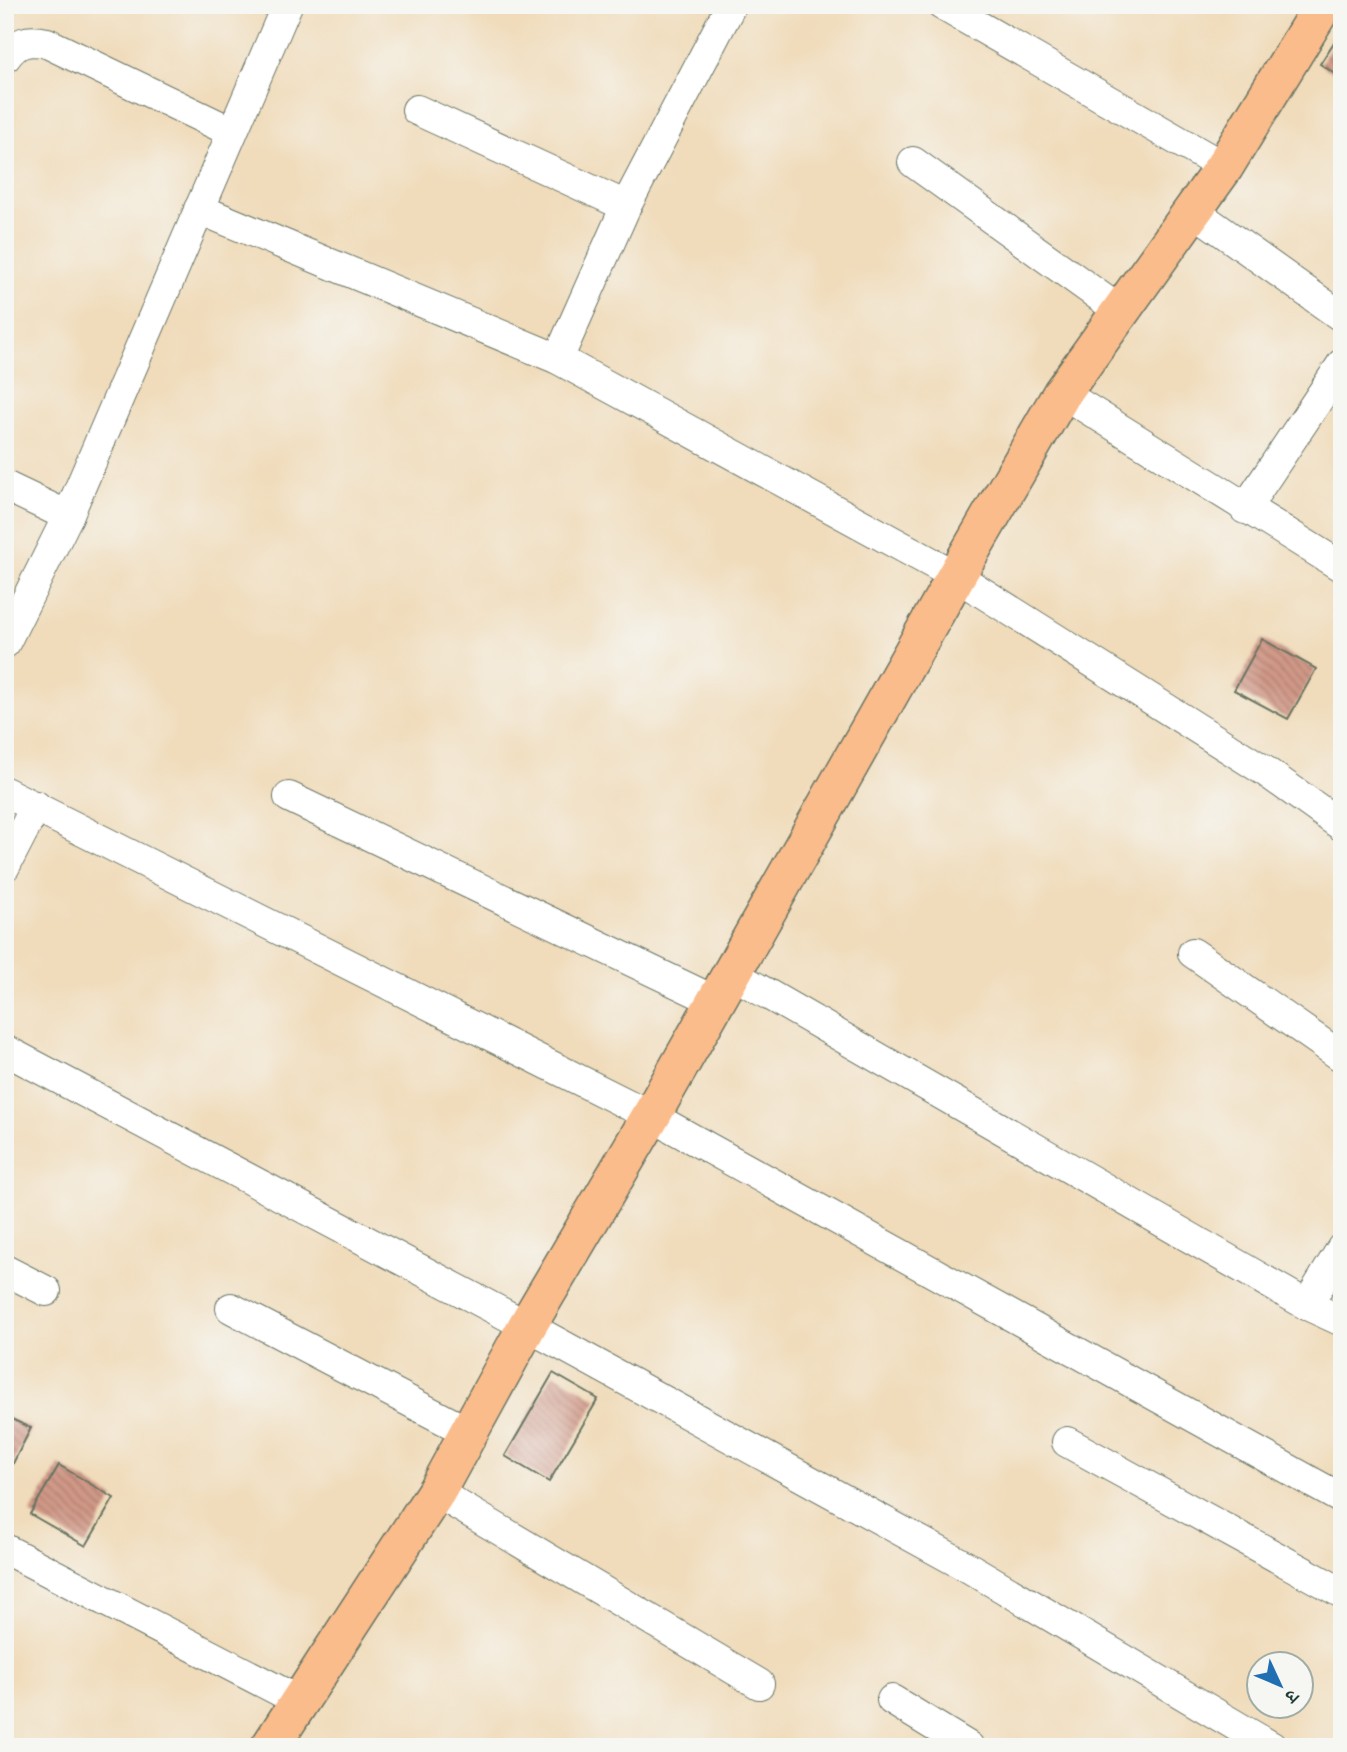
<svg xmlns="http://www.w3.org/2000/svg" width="1347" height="1752" viewBox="0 0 1347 1752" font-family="'EB Garamond','Noto Serif Devanagari',serif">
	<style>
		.building { fill: url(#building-back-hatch) }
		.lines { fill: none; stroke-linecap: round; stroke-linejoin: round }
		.minor-casing { stroke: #687463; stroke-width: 32 }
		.primary-casing { stroke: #687463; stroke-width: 41 }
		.minor { stroke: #fff; stroke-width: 30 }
		.primary { stroke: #fabc8b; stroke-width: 38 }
	</style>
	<defs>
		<pattern id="building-back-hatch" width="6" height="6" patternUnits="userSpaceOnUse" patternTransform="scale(1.75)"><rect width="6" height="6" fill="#d19887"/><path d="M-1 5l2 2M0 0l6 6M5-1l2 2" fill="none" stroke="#a97d6f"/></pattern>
	</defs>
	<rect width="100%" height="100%" fill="#f6f6f2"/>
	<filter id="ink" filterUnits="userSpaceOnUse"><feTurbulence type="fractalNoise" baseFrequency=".0143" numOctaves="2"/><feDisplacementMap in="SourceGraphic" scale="14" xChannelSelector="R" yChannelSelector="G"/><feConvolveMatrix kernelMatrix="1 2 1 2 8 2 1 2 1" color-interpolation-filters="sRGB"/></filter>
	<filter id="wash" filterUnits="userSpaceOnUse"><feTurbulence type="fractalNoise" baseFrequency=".00686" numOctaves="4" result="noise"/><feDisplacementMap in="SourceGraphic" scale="28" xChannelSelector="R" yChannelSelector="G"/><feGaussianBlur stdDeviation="1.57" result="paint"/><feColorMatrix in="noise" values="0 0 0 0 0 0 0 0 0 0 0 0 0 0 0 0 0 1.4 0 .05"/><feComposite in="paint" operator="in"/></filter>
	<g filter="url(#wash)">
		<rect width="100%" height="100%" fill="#f0dbba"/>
		<g id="blocks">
			<g class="building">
				<path d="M 1342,30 L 1342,78 L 1320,64 Z"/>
				<path d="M 1262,639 L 1316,669 L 1288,719 L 1234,690 Z"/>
				<path d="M 553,1373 L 598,1399 L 549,1482 L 505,1456 Z"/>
				<path d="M 5,1416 L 31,1428 L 5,1479 Z"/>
				<path d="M 59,1465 L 114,1498 L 86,1546 L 30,1514 Z"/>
			</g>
		</g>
	</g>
	<g filter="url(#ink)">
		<use href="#blocks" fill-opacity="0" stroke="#687463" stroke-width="2"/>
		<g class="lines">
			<defs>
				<g id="minor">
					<path d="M 942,5 L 1224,167"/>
					<path d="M 5,58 C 17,41 28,39 47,43 L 232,132"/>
					<path d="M 417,110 L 626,206"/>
					<path d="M 913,162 L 1120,311"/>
					<path d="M 199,209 L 558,359 L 956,576 L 1265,771 L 1342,826"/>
					<path d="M 1192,210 L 1342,317"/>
					<path d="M 558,359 L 626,206 L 731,5"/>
					<path d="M 1062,393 L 1342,567"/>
					<path d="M 5,486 L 68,516 L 287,5"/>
					<path d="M 1245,509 L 1342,364"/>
					<path d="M 5,643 L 68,516"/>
					<path d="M 5,792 L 651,1116 L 1342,1499"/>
					<path d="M 289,797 L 715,1001"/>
					<path d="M 5,866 L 36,806"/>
					<path d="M 1193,953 L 1342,1057"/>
					<path d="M 731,973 L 1307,1305 L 1342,1321"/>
					<path d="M 5,1050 L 527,1326 L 971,1569 L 1272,1747"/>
					<path d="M 5,1270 L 46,1291"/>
					<path d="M 1307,1305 L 1342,1248"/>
					<path d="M 231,1308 L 468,1432"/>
					<path d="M 1067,1442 L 1342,1593"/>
					<path d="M 436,1492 L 759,1684"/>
					<path d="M 5,1549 L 299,1701"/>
					<path d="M 892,1700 L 969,1747"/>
				</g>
				<path id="primary" d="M 270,1747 L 436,1492 L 527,1326 L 651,1116 L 956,576 L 1062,393 L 1224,167 L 1323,5"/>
			</defs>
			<use href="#minor" class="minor-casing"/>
			<use href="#primary" class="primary-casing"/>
			<use href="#minor" class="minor"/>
			<use href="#primary" class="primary"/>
		</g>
	</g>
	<rect width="1347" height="1752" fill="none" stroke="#f6f6f2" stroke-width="28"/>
	<g transform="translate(1280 1685) rotate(134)"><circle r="33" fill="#f6f6f2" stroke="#a0aca6" stroke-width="2"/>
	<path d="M0-5L12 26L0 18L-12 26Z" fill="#1f6fb2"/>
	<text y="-10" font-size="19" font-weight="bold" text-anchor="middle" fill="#1f3d34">उ</text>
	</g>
</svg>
